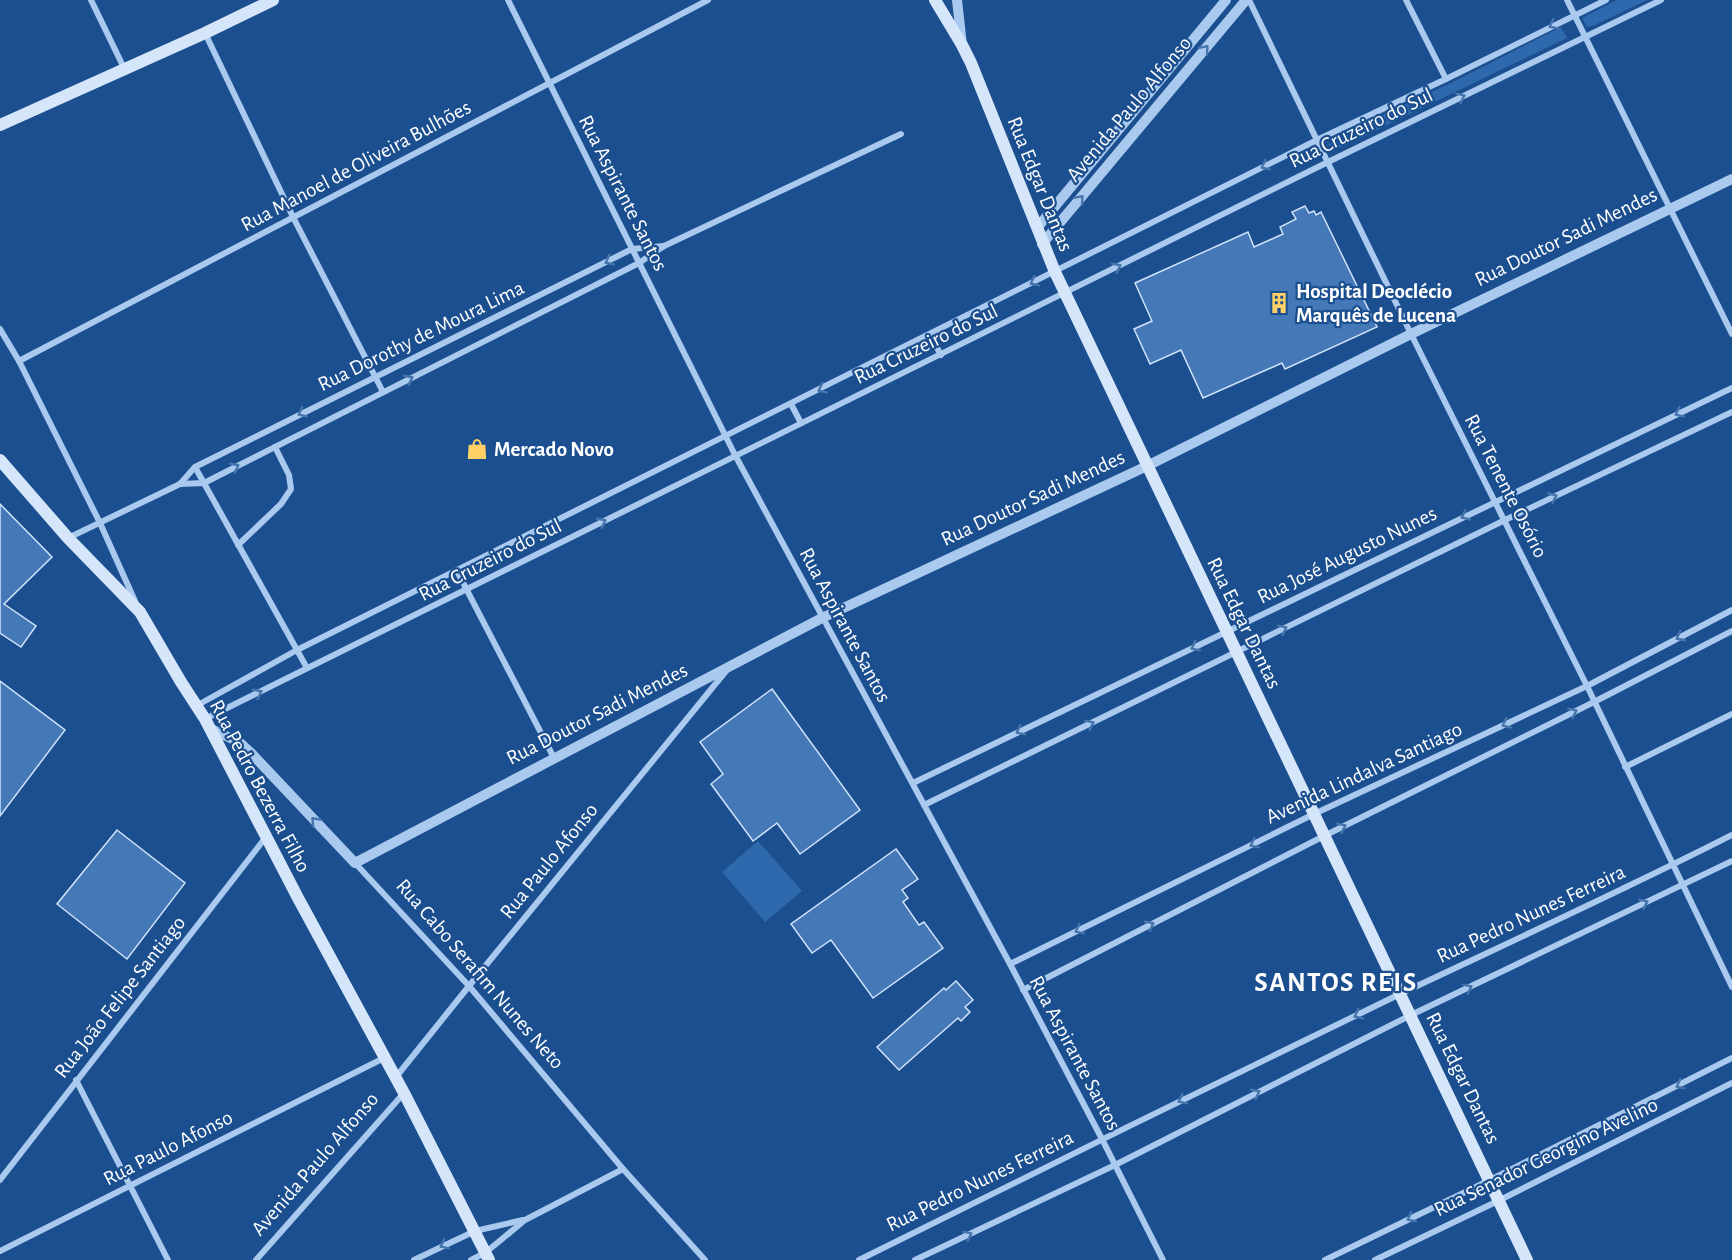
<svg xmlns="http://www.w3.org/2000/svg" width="1732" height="1260" viewBox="0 0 1732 1260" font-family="'Alegreya Sans',sans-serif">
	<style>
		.green { fill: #2e69ad }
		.building { fill: #4478b7; stroke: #cfe3fa; stroke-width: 1.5 }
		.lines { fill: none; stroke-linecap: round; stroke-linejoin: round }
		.minor { stroke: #a9c9ee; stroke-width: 6 }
		.tertiary { stroke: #a9c9ee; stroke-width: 10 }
		.secondary { stroke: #d6e6fa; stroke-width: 12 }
		.oneway { stroke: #4674ac }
		.labels { text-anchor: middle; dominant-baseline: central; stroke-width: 4.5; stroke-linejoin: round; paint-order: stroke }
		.street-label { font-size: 21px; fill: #fff; stroke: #1b4f8f }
		.poi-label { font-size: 21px; font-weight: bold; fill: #fff; stroke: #1b4f8f; text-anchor: start }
		.district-label { font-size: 27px; font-weight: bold; letter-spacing: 1.5px; fill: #fff; stroke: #1b4f8f }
	</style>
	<rect width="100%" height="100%" fill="#1b4f8f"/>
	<g class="green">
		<path d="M 1617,0 L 1647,0 L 1595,25 L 1587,27 L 1582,18 Z"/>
		<path d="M 1561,27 L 1567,38 L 1333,151 L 1328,144 L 1369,121 L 1453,82 Z"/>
		<path d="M 758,841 L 802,891 L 765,922 L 722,872 Z"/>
	</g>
	<g class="building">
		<path d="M 1305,206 L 1309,213 L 1314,211 L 1316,215 L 1321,212 L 1377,327 L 1285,369 L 1282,363 L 1203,398 L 1181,350 L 1150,364 L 1134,329 L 1152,321 L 1135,283 L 1248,232 L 1254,247 L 1283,234 L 1280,227 L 1296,219 L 1292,212 Z"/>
		<path d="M 0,504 L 52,557 L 4,604 L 36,626 L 21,647 L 0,633 Z"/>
		<path d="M 0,681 L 65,730 L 0,816 Z"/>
		<path d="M 772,689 L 860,810 L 800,854 L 777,823 L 753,841 L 711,784 L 723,774 L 700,742 Z"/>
		<path d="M 117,830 L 185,883 L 127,959 L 57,904 Z"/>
		<path d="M 896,849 L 918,879 L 902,890 L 908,898 L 903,902 L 919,925 L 924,922 L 943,948 L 873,998 L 831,940 L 812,953 L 791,924 Z"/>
		<path d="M 956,981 L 973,1000 L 965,1007 L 970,1012 L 961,1021 L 958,1018 L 899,1070 L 877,1047 L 944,988 L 946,990 Z"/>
	</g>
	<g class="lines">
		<g class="minor">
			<path d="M 91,0 L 124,68"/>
			<path d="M 508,0 L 735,455 L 1010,964 L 1102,1139 L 1163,1260"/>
			<path d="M 1249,0 L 1411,334 L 1587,686 L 1732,987"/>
			<path d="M 1406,0 L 1446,79"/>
			<path d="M 1567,0 L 1732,334"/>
			<path d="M 205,33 L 293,217 L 383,392"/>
			<path d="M 0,329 L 19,361 L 100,523 L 135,601"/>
			<path d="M 930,335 L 941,355"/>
			<path d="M 19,361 L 708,0"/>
			<path d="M 791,404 L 801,423"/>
			<path d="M 195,467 L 307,668"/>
			<path d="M 180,484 L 204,483 L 639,263 L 664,246 L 901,134"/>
			<path d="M 68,538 L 180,484 L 195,467 L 632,249 L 664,246"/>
			<path d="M 238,545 L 281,504 L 291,489 L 289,475 L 275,447"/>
			<path d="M 457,571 L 554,758"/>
			<path d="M 196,706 L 297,650 L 1317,140 L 1446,79 L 1606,0"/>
			<path d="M 205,719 L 1328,162 L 1661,0"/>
			<path d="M 1625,767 L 1732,714"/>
			<path d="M 913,783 L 1732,388"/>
			<path d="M 924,805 L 1505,520 L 1732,412"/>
			<path d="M 355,863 L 469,986 L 623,1169 L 705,1260"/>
			<path d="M 1010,964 L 1314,814 L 1587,686 L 1732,610"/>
			<path d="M 1023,990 L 1324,836 L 1594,702 L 1732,631"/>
			<path d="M 396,1077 L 469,986 L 726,671"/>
			<path d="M 76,1080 L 168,1260"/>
			<path d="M 0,1180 L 266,837"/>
			<path d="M 0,1251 L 384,1058"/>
			<path d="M 256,1260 L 404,1093"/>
			<path d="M 414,1260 L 475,1231 L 523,1220"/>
			<path d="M 471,1260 L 485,1253 L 525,1220 L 623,1169"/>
			<path d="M 859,1260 C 1040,1170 1220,1081 1402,993 C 1512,941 1624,890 1732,835"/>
			<path d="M 915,1260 L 1115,1165 L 1411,1015 L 1732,861"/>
			<path d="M 1325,1260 L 1490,1180 L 1732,1058"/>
			<path d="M 1375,1260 L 1500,1200 L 1732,1083"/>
		</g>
		<g class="tertiary">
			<path d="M 957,0 L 962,45"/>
			<path d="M 1037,228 L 1226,0"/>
			<path d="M 1042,244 L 1246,0"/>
			<path d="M 211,729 L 239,742 L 252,754 L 355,863 L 822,618 L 1147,466 L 1411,334 L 1732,179"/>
		</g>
		<g class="secondary">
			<path d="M 935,0 L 962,45 L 971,63 L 1055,272 L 1527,1260"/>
			<path d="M 0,125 L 205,33 L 273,0"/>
			<path d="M 0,460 L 68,538 L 140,612 L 181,682 L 205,719 L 298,898 L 404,1093 L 489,1260"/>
		</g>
	</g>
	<defs><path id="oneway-chevron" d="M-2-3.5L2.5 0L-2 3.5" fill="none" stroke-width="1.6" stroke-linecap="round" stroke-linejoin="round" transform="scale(1.5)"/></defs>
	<g class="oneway">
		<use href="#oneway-chevron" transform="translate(1553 25) rotate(153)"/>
		<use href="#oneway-chevron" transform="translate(1205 49) rotate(-50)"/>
		<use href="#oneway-chevron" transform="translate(1461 97) rotate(-26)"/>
		<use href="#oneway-chevron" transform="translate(1265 166) rotate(153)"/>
		<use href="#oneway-chevron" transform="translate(1080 199) rotate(-50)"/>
		<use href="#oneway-chevron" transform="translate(609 261) rotate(153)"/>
		<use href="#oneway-chevron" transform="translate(1117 267) rotate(-27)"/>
		<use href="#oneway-chevron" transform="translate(1034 282) rotate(153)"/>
		<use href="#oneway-chevron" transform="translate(409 379) rotate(-27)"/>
		<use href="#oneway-chevron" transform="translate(822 389) rotate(153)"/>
		<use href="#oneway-chevron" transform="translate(302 413) rotate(154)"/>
		<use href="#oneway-chevron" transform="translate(1679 413) rotate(155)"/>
		<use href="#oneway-chevron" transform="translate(235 467) rotate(-27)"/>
		<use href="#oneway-chevron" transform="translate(1553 497) rotate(-25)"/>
		<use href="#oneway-chevron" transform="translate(1465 516) rotate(154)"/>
		<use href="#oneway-chevron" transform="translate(602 522) rotate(-27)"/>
		<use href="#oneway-chevron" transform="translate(1283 629) rotate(-26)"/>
		<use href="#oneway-chevron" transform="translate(1680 637) rotate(152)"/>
		<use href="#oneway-chevron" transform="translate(1195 647) rotate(154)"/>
		<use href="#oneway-chevron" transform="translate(258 693) rotate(-27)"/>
		<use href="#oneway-chevron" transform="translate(1573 712) rotate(-26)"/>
		<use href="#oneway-chevron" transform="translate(1090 724) rotate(-26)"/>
		<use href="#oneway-chevron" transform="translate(1506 724) rotate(155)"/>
		<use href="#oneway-chevron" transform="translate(1020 731) rotate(154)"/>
		<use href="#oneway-chevron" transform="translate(315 821) rotate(-133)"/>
		<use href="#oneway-chevron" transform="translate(1342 827) rotate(-26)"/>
		<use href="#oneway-chevron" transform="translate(1254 844) rotate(154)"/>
		<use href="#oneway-chevron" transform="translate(1644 903) rotate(-26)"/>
		<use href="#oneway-chevron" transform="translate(1150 925) rotate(-27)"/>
		<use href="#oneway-chevron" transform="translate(1079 930) rotate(154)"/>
		<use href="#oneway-chevron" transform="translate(1468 988) rotate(-26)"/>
		<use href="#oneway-chevron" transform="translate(1358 1015) rotate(154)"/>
		<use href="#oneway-chevron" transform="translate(1680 1085) rotate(153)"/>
		<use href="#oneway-chevron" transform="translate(1256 1093) rotate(-27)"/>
		<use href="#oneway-chevron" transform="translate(1182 1100) rotate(154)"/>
		<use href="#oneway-chevron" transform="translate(1411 1218) rotate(154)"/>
		<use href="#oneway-chevron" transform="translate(968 1235) rotate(-26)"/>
		<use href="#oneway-chevron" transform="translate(444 1245) rotate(154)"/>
	</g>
	<defs>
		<symbol id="building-bare" viewBox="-9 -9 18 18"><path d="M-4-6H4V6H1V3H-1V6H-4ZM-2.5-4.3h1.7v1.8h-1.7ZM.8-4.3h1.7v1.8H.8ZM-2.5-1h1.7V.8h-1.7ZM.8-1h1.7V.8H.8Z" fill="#ffd166" stroke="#1b4f8f" stroke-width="2.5" paint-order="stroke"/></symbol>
		<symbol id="shop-bare" viewBox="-9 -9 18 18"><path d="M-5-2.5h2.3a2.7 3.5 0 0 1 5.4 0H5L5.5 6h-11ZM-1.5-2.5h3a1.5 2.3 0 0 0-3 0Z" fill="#ffd166" stroke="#1b4f8f" stroke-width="2.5" paint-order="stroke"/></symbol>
	</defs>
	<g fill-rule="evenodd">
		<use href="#building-bare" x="1264" y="288" width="30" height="30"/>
		<use href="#shop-bare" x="462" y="434" width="30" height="30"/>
	</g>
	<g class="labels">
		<g class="street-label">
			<text transform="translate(1129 109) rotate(-50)">Avenida Paulo Alfonso</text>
			<text transform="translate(1361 128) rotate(-26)">Rua Cruzeiro do Sul</text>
			<text transform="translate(356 166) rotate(-28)">Rua Manoel de Oliveira Bulhões</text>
			<text transform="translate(1040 184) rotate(68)">Rua Edgar Dantas</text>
			<text transform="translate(623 193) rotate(63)">Rua Aspirante Santos</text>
			<text transform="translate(1566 237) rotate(-26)">Rua Doutor Sadi Mendes</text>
			<text transform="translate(421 336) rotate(-26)">Rua Dorothy de Moura Lima</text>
			<text transform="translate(926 344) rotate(-26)">Rua Cruzeiro do Sul</text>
			<text transform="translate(1506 486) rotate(63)">Rua Tenente Osório</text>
			<text transform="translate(1033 498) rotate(-25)">Rua Doutor Sadi Mendes</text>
			<text transform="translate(1347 555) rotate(-26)">Rua José Augusto Nunes</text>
			<text transform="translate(490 560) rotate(-27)">Rua Cruzeiro do Sul</text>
			<text transform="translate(1244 623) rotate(64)">Rua Edgar Dantas</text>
			<text transform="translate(845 625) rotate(62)">Rua Aspirante Santos</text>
			<text transform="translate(597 714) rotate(-27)">Rua Doutor Sadi Mendes</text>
			<text transform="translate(1364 773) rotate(-25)">Avenida Lindalva Santiago</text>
			<text transform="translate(260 786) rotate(62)">Rua Pedro Bezerra Filho</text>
			<text transform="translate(549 861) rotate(-51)">Rua Paulo Afonso</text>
			<text transform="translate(1531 914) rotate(-25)">Rua Pedro Nunes Ferreira</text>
			<text transform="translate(480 974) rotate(49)">Rua Cabo Serafim Nunes Neto</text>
			<text transform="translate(120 997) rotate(-52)">Rua João Felipe Santiago</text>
			<text transform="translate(1075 1053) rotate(62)">Rua Aspirante Santos</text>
			<text transform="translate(1463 1078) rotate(64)">Rua Edgar Dantas</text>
			<text transform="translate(168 1148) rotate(-27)">Rua Paulo Afonso</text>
			<text transform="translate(1546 1157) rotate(-26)">Rua Senador Georgino Avelino</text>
			<text transform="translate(315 1164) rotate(-49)">Avenida Paulo Alfonso</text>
			<text transform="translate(980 1181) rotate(-26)">Rua Pedro Nunes Ferreira</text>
		</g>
		<g class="poi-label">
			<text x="1296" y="291">Hospital Deoclécio<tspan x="1296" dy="24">Marquês de Lucena</tspan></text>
			<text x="494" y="449">Mercado Novo</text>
		</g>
		<g class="district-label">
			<text x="1336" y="982">SANTOS REIS</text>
		</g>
	</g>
</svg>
